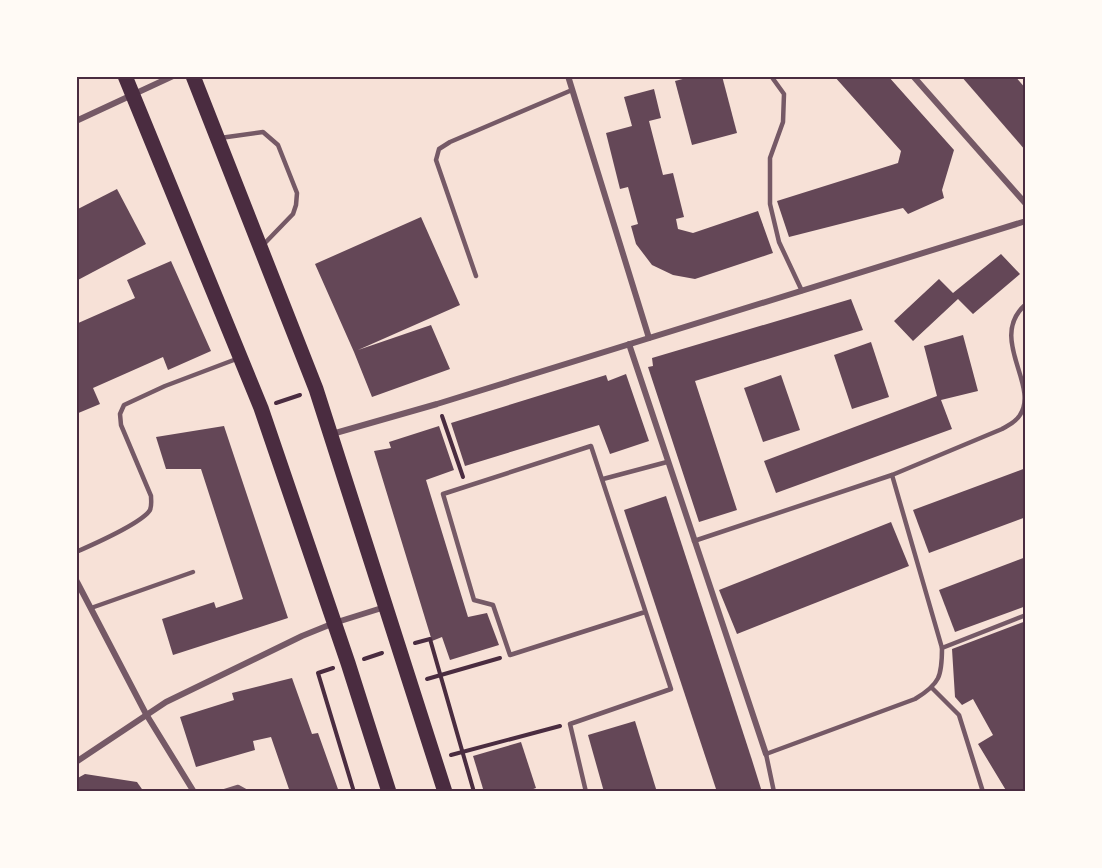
<svg xmlns="http://www.w3.org/2000/svg" width="1102" height="868" viewBox="0 0 1102 868" font-family="'Asap Condensed',sans-serif">
	<style>
		.building { fill: #644757 }
		.lines { fill: none; stroke-linecap: round; stroke-linejoin: round }
		.path { stroke: #4a2c40; stroke-width: 4 }
		.service { stroke: #755966; stroke-width: 4.5 }
		.minor { stroke: #755966; stroke-width: 6 }
		.primary { stroke: #4a2c40; stroke-width: 15 }
		.neatline { fill: none; stroke: #4a2c40; stroke-width: 2 }
	</style>
	<rect width="100%" height="100%" fill="#f7e1d7"/>
	<g class="building">
		<path d="M 694,76 L 722,76 L 737,133 L 692,145 L 675,81 Z"/>
		<path d="M 834,76 L 888,76 L 954,150 L 942,190 L 944,198 L 908,214 L 903,208 L 789,237 L 777,201 L 898,163 L 901,151 Z"/>
		<path d="M 961,76 L 1015,76 L 1026,89 L 1026,151 Z"/>
		<path d="M 654,89 L 661,118 L 649,121 L 663,175 L 673,173 L 684,217 L 676,219 L 678,229 L 693,233 L 758,211 L 773,253 L 695,279 L 673,275 L 652,265 L 636,244 L 631,226 L 638,224 L 628,187 L 620,189 L 606,133 L 632,126 L 624,97 Z"/>
		<path d="M 117,189 L 146,244 L 76,281 L 76,210 Z"/>
		<path d="M 421,217 L 460,305 L 358,350 L 431,325 L 450,369 L 372,397 L 354,352 L 315,264 Z"/>
		<path d="M 1001,254 L 1020,274 L 973,314 L 958,299 L 913,341 L 894,321 L 939,279 L 953,293 Z"/>
		<path d="M 171,261 L 211,351 L 168,370 L 163,357 L 93,388 L 100,404 L 76,414 L 76,324 L 135,298 L 127,280 Z"/>
		<path d="M 851,299 L 863,330 L 695,381 L 737,510 L 699,522 L 648,367 L 653,366 L 652,358 Z"/>
		<path d="M 963,335 L 978,391 L 941,400 L 952,429 L 776,493 L 764,461 L 937,396 L 924,346 Z"/>
		<path d="M 871,342 L 889,397 L 852,409 L 834,355 Z"/>
		<path d="M 626,374 L 649,441 L 610,454 L 599,425 L 465,466 L 451,423 L 606,375 L 608,381 Z"/>
		<path d="M 781,375 L 800,430 L 763,442 L 744,388 Z"/>
		<path d="M 224,426 L 288,618 L 173,655 L 162,619 L 214,602 L 216,608 L 243,599 L 201,469 L 166,469 L 156,437 Z"/>
		<path d="M 439,426 L 454,470 L 426,480 L 468,617 L 487,613 L 499,645 L 450,660 L 442,637 L 432,641 L 374,451 L 391,448 L 389,442 Z"/>
		<path d="M 1026,468 L 1026,517 L 929,553 L 913,510 Z"/>
		<path d="M 666,496 L 752,760 L 762,792 L 717,792 L 624,510 Z"/>
		<path d="M 891,522 L 909,566 L 737,634 L 719,590 Z"/>
		<path d="M 1026,557 L 1026,606 L 955,632 L 939,590 Z"/>
		<path d="M 1026,621 L 1026,792 L 1007,792 L 978,744 L 993,735 L 973,699 L 962,705 L 955,697 L 952,649 Z"/>
		<path d="M 292,678 L 312,734 L 318,733 L 339,792 L 290,792 L 271,737 L 253,741 L 255,750 L 196,767 L 180,717 L 234,700 L 232,693 Z"/>
		<path d="M 635,721 L 657,792 L 604,792 L 588,735 Z"/>
		<path d="M 521,742 L 536,788 L 525,792 L 484,792 L 473,756 Z"/>
		<path d="M 85,774 L 137,782 L 144,792 L 76,792 L 76,779 Z"/>
	</g>
	<g class="lines">
		<g class="path">
			<path d="M 276,403 L 300,395"/>
			<path d="M 442,416 L 463,477"/>
			<path d="M 415,643 L 430,639 L 474,792"/>
			<path d="M 364,659 L 382,653"/>
			<path d="M 333,668 L 318,673 L 354,792"/>
			<path d="M 427,679 L 500,658"/>
			<path d="M 451,755 L 560,726"/>
		</g>
		<g class="service">
			<path d="M 771,76 L 784,94 L 783,122 L 770,158 L 770,204 L 779,242 L 802,291"/>
			<path d="M 220,138 L 263,132 L 278,145 L 297,193 L 296,205 L 293,214 L 264,244"/>
			<path d="M 476,276 L 436,160 L 439,149 L 450,142 L 572,90"/>
			<path d="M 603,479 L 667,462"/>
			<path d="M 694,541 L 892,475 L 1002,429 C 1009,425 1016,422 1020,415 C 1040,385 987,338 1026,304"/>
			<path d="M 76,552 C 92,545 142,523 150,510 C 152,505 151,501 151,496 L 121,425 L 120,414 L 124,405 L 165,386 L 239,358"/>
			<path d="M 91,608 L 193,572"/>
			<path d="M 942,648 L 1026,615"/>
			<path d="M 932,688 L 959,715 L 983,792"/>
			<path d="M 222,792 L 238,787 L 247,792"/>
			<path d="M 586,792 L 570,724 L 671,689 L 591,446 L 443,494 L 474,600 L 493,605 L 510,655 L 645,612"/>
			<path d="M 774,792 L 766,754 L 915,699 C 940,684 942,676 942,648 L 892,475"/>
		</g>
		<g class="minor">
			<path d="M 568,76 L 649,338"/>
			<path d="M 913,76 L 1026,204"/>
			<path d="M 76,121 L 173,76"/>
			<path d="M 629,344 L 766,754"/>
			<path d="M 332,434 L 437,404 L 1026,221"/>
			<path d="M 76,580 L 146,714 L 194,792"/>
			<path d="M 76,762 L 166,702 L 302,636 L 334,623 L 385,607"/>
		</g>
		<g class="primary">
			<path d="M 125,76 L 261,408 L 348,663 L 389,792"/>
			<path d="M 193,76 L 316,389 L 445,792"/>
		</g>
	</g>
	<rect width="1102" height="868" fill="none" stroke="#fffaf5" stroke-width="156"/>
	<rect x="78" y="78" width="946" height="712" class="neatline"/>
</svg>
